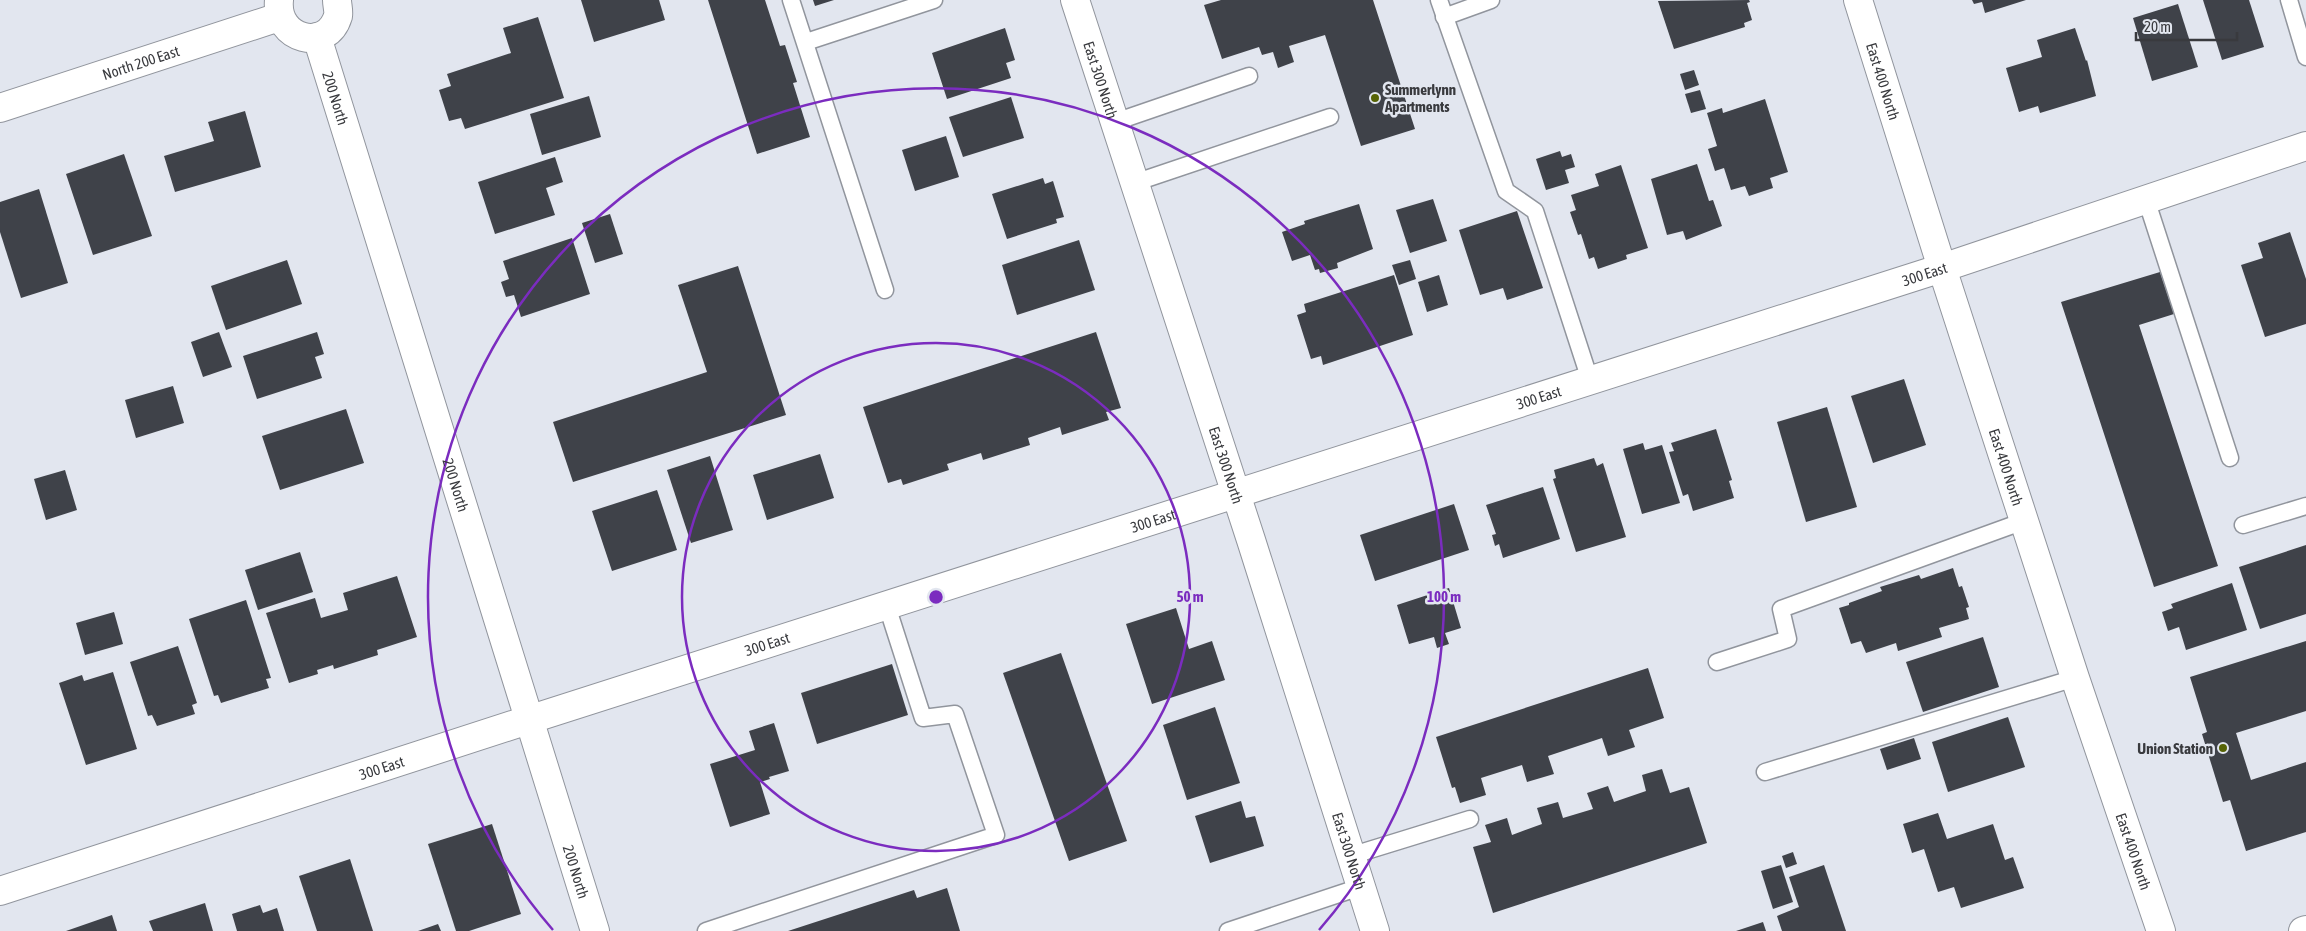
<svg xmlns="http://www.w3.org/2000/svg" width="2306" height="931" viewBox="0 0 2306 931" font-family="'Asap Condensed',sans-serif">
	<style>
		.building { fill: #3f4249 }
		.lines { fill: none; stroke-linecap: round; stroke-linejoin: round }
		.service-casing { stroke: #91959d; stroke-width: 19 }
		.minor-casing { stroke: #91959d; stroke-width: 30 }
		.tertiary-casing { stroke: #91959d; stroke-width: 30 }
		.service { stroke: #fff; stroke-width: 16 }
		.minor { stroke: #fff; stroke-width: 28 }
		.tertiary { stroke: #fff; stroke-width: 28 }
		.ring { fill: none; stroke: #7b2cbf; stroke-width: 2.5 }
		.poi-dot { fill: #566305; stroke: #e2e6ef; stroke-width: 2 }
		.labels { text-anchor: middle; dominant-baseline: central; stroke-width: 5; stroke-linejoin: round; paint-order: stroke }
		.street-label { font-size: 15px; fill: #393a3e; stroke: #e2e6ef }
		.poi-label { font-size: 15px; font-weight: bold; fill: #393a3e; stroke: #e2e6ef; text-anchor: start }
		.centre { fill: #7b2cbf; stroke: #e2e6ef; stroke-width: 2.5 }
		.ring-label { font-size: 15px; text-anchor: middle; font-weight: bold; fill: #7b2cbf; stroke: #e2e6ef; stroke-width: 5; stroke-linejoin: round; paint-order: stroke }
	</style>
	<rect width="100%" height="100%" fill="#e2e6ef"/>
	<g class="building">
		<path d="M 581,0 L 659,0 L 665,20 L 594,42 Z"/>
		<path d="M 708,0 L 765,0 L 780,46 L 785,45 L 797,82 L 793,83 L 810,137 L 757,154 Z"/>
		<path d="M 813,0 L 834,0 L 815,6 Z"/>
		<path d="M 1221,0 L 1373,0 L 1415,129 L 1361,146 L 1325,35 L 1289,46 L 1294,62 L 1278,68 L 1273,52 L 1262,55 L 1259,47 L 1222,59 L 1204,5 Z"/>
		<path d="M 1749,0 L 1750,2 L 1747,3 L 1752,20 L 1744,23 L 1745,27 L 1674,49 L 1658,1 Z"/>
		<path d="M 1972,0 L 2026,0 L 1985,13 L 1982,2 L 1974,4 Z"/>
		<path d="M 2203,0 L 2249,0 L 2264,47 L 2222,60 Z"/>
		<path d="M 2178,4 L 2198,67 L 2152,81 L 2133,18 Z"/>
		<path d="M 538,17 L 564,98 L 465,129 L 461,118 L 449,121 L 439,90 L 451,86 L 447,74 L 511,53 L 503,28 Z"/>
		<path d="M 1005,28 L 1015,60 L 1006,63 L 1011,78 L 947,99 L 932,53 Z"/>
		<path d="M 2075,28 L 2086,61 L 2087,60 L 2096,96 L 2040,113 L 2038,106 L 2019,112 L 2006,68 L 2042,57 L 2037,40 Z"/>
		<path d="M 1694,70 L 1699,85 L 1685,90 L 1680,74 Z"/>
		<path d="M 1700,90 L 1706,109 L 1691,113 L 1685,94 Z"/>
		<path d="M 589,96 L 601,137 L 542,155 L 530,114 Z"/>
		<path d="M 1011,97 L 1024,138 L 963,157 L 949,117 Z"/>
		<path d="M 1765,99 L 1788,172 L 1770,178 L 1773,188 L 1749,196 L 1745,186 L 1731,190 L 1724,168 L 1715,171 L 1708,149 L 1717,146 L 1707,113 L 1722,108 L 1723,113 Z"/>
		<path d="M 245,111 L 261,167 L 175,192 L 164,156 L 214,141 L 208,122 Z"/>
		<path d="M 946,136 L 959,177 L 915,191 L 902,150 Z"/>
		<path d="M 1560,151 L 1562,157 L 1571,154 L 1575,167 L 1565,170 L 1569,183 L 1546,190 L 1536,159 Z"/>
		<path d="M 124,154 L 152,236 L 93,255 L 66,174 Z"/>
		<path d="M 555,157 L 563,182 L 546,188 L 555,215 L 495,234 L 478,182 Z"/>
		<path d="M 1697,164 L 1709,201 L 1713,200 L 1722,226 L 1686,240 L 1683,231 L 1667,235 L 1651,179 Z"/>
		<path d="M 1621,165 L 1648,248 L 1626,255 L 1627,259 L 1598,269 L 1594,257 L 1589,259 L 1581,234 L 1578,235 L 1570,212 L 1576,210 L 1571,195 L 1599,186 L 1595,174 Z"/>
		<path d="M 1043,178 L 1045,184 L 1053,181 L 1064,217 L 1056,219 L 1057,223 L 1007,239 L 992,194 Z"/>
		<path d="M 39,189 L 68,283 L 21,298 L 0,232 L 0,202 Z"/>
		<path d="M 1433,199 L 1447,241 L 1410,253 L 1396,210 Z"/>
		<path d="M 1359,204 L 1373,249 L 1337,263 L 1338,268 L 1320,273 L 1319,269 L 1315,270 L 1310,255 L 1292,261 L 1282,232 L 1305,224 L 1304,221 Z"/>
		<path d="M 1517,211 L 1543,288 L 1507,300 L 1503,288 L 1480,295 L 1459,230 Z"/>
		<path d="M 610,214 L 623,254 L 595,263 L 582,223 Z"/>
		<path d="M 2290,232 L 2306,279 L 2306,324 L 2265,337 L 2241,265 L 2263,258 L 2258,243 Z"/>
		<path d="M 572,238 L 590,294 L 521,317 L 514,295 L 506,297 L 501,282 L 509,279 L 503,261 Z"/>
		<path d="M 1079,240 L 1095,290 L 1017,315 L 1002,265 Z"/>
		<path d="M 287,260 L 302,304 L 226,330 L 211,286 Z"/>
		<path d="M 1410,260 L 1416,279 L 1399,285 L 1392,265 Z"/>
		<path d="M 738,266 L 786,415 L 573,482 L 553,422 L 707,372 L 678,285 Z"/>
		<path d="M 2160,272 L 2174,314 L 2139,325 L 2218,566 L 2154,587 L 2061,302 Z"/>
		<path d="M 1394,275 L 1413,335 L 1323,365 L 1321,356 L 1311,359 L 1297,315 L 1306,312 L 1304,304 Z"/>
		<path d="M 1439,275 L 1448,305 L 1427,312 L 1418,282 Z"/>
		<path d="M 219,332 L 232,367 L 203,377 L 191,342 Z"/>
		<path d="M 317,332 L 324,354 L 315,357 L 322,378 L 257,399 L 243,356 Z"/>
		<path d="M 1096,332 L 1121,408 L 1106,412 L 1109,420 L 1062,435 L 1060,427 L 1028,438 L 1030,445 L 983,460 L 981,453 L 947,464 L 949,470 L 903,485 L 901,479 L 888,483 L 863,407 Z"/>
		<path d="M 1904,379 L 1926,445 L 1873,463 L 1851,396 Z"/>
		<path d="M 173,386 L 184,423 L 136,438 L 125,400 Z"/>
		<path d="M 1827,407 L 1857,507 L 1806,522 L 1777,422 Z"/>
		<path d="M 346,409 L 364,463 L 280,490 L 262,436 Z"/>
		<path d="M 1716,429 L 1732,480 L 1729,481 L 1734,498 L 1693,511 L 1688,494 L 1683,496 L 1669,452 L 1674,451 L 1671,443 Z"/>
		<path d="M 1643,443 L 1645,450 L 1662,445 L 1680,503 L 1642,514 L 1623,449 Z"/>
		<path d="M 820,454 L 834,498 L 767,520 L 753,475 Z"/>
		<path d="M 710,456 L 733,530 L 691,543 L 667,470 Z"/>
		<path d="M 1594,458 L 1597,466 L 1603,463 L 1626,537 L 1576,552 L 1553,479 L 1556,478 L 1554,470 Z"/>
		<path d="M 65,470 L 77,510 L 46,520 L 34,479 Z"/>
		<path d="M 1543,487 L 1560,539 L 1503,558 L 1499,544 L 1495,546 L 1492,535 L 1496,534 L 1486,505 Z"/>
		<path d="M 657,490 L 677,550 L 612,571 L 592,511 Z"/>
		<path d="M 1454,504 L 1469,550 L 1375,581 L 1360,535 Z"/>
		<path d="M 2306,545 L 2306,614 L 2260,629 L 2239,567 Z"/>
		<path d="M 300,552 L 313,592 L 258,610 L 245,570 Z"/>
		<path d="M 1953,568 L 1959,587 L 1962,586 L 1969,607 L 1966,608 L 1969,619 L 1939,628 L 1942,637 L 1898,651 L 1896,643 L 1866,653 L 1861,641 L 1851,644 L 1839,608 L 1849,605 L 1849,603 L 1882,591 L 1880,587 L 1919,575 L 1921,579 Z"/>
		<path d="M 397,576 L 417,637 L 377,650 L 378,655 L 334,669 L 333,665 L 317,670 L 318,674 L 289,683 L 266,613 L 315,598 L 321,618 L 348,610 L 343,593 Z"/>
		<path d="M 2232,583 L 2247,630 L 2186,650 L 2179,627 L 2168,631 L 2162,612 L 2173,608 L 2171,604 Z"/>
		<path d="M 1449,588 L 1461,628 L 1445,633 L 1449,644 L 1437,648 L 1434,637 L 1409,644 L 1397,605 Z"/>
		<path d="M 246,600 L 271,678 L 266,679 L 269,688 L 221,703 L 218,695 L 214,696 L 189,619 Z"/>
		<path d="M 1176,608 L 1189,649 L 1212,641 L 1225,680 L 1152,704 L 1126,624 Z"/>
		<path d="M 114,612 L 123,644 L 85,655 L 76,623 Z"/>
		<path d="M 1983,637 L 1999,687 L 1923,712 L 1906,662 Z"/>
		<path d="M 2306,641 L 2306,711 L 2236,733 L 2251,780 L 2306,762 L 2306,832 L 2246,851 L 2230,800 L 2223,802 L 2202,734 L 2207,732 L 2190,677 Z"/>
		<path d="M 178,646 L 197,703 L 192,705 L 195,714 L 157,726 L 152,715 L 148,716 L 130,662 Z"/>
		<path d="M 1061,653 L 1127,841 L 1069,861 L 1003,673 Z"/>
		<path d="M 892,664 L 908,715 L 817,744 L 801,693 Z"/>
		<path d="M 1648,668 L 1664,718 L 1629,730 L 1635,747 L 1608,756 L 1602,738 L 1548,756 L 1554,774 L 1527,782 L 1522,765 L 1481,778 L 1486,795 L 1460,803 L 1455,787 L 1452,788 L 1436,737 Z"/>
		<path d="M 113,672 L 137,749 L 86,765 L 59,683 L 82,675 L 84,681 Z"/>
		<path d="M 1215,707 L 1240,783 L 1187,800 L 1163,725 Z"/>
		<path d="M 2008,717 L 2025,767 L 1948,792 L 1932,742 Z"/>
		<path d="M 774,723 L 789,771 L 769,777 L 770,779 L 760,782 L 770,814 L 730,827 L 710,764 L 755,750 L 749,731 Z"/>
		<path d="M 1914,738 L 1921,759 L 1887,770 L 1880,749 Z"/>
		<path d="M 1662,769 L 1670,793 L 1689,787 L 1707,843 L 1493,913 L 1473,847 L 1491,842 L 1485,825 L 1507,818 L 1512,835 L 1542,824 L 1537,808 L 1558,802 L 1563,818 L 1593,809 L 1587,793 L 1608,786 L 1614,802 L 1646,791 L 1642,775 Z"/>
		<path d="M 1241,801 L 1246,818 L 1255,816 L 1264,846 L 1210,863 L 1195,816 Z"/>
		<path d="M 1938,813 L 1947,839 L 1993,824 L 2005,860 L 2013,857 L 2024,888 L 1961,908 L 1954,887 L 1938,892 L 1924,849 L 1912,853 L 1903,824 Z"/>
		<path d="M 492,824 L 521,914 L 469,931 L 456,931 L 428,844 Z"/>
		<path d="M 1793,852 L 1797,864 L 1786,868 L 1782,856 Z"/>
		<path d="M 350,859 L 373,931 L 317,931 L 299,876 Z"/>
		<path d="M 1781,865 L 1793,902 L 1773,909 L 1761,871 Z"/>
		<path d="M 1824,865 L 1846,931 L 1782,931 L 1777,916 L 1799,907 L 1789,877 Z"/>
		<path d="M 947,888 L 960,931 L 788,931 L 914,890 L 917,898 Z"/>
		<path d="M 205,903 L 213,931 L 153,931 L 149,921 Z"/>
		<path d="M 260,905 L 263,913 L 277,908 L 284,931 L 237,931 L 232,914 Z"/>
		<path d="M 112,915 L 117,931 L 66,931 Z"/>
		<path d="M 1763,922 L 1766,931 L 1736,931 Z"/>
		<path d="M 438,924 L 441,931 L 418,931 Z"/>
	</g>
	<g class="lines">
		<defs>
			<g id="service">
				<path d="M 791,0 L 885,290"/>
				<path d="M 1439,0 L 1506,191 L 1535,211 L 1590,380"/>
				<path d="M 2289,0 L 2306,57"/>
				<path d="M 1444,17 L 1491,0"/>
				<path d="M 806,42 L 934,0"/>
				<path d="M 1115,122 L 1249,76"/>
				<path d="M 1134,183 L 1330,117"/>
				<path d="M 2146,199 L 2230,458"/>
				<path d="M 2243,525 L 2306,506"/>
				<path d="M 1717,662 L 1788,639 L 1781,609 L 2024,521"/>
				<path d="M 1765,772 L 2075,678"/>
				<path d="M 1350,856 L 1470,819"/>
				<path d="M 706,931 L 996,835 L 955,714 L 923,718 L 887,606"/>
				<path d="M 1228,931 L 1360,887"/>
			</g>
			<g id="minor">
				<path d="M 279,0 C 275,40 327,53 338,16 C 339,11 337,5 337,0"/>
				<path id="s1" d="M 1075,0 L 1251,540 L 1375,931"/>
				<path id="s2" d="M 1858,0 L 1942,268 L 2075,678 L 2161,931"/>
				<path id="s3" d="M 317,37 L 595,931"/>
				<path id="s4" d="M 0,108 L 279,17"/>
				<path id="s5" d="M 0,891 L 528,720 L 1942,268 L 2306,146"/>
			</g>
			<path id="tertiary" d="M 2303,931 L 2306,930"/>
		</defs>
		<use href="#service" class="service-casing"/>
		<use href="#minor" class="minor-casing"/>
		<use href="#tertiary" class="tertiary-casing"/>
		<use href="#service" class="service"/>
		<use href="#minor" class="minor"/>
		<use href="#tertiary" class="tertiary"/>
	</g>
	<g class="ring">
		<circle cx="936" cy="597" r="254"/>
		<path d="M553 930A508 508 0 1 1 1319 930"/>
	</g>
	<g class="poi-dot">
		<circle cx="1375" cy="98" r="5"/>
		<circle cx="2223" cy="748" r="5"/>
	</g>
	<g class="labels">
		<g class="street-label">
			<text stroke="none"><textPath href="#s4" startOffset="148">North 200 East</textPath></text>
			<text stroke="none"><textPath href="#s1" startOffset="84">East 300 North</textPath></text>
			<text stroke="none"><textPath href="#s2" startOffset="85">East 400 North</textPath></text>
			<text stroke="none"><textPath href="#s3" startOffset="64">200 North</textPath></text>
			<text stroke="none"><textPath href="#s5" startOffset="2021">300 East</textPath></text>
			<text stroke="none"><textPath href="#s5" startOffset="1616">300 East</textPath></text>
			<text stroke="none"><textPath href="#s1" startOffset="489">East 300 North</textPath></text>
			<text stroke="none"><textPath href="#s2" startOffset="490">East 400 North</textPath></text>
			<text stroke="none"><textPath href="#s3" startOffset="469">200 North</textPath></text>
			<text stroke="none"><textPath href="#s5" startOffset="1211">300 East</textPath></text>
			<text stroke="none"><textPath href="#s5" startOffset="806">300 East</textPath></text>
			<text stroke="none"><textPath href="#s5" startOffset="401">300 East</textPath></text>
			<text stroke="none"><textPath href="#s1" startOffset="894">East 300 North</textPath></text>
			<text stroke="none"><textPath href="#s2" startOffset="895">East 400 North</textPath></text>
			<text stroke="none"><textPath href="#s3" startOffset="874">200 North</textPath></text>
		</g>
		<g class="poi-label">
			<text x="1385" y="89">Summerlynn<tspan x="1385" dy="17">Apartments</tspan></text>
			<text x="2213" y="748" text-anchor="end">Union Station</text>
		</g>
	</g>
	<circle cx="936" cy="597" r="8" class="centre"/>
	<g class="ring-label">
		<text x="1190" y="602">50 m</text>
		<text x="1444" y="602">100 m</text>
	</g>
	<path d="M2136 32v8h101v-8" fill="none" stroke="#393a3e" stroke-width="2.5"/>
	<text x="2144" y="32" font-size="15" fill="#393a3e" stroke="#e2e6ef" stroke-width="4" paint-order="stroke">20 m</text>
</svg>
